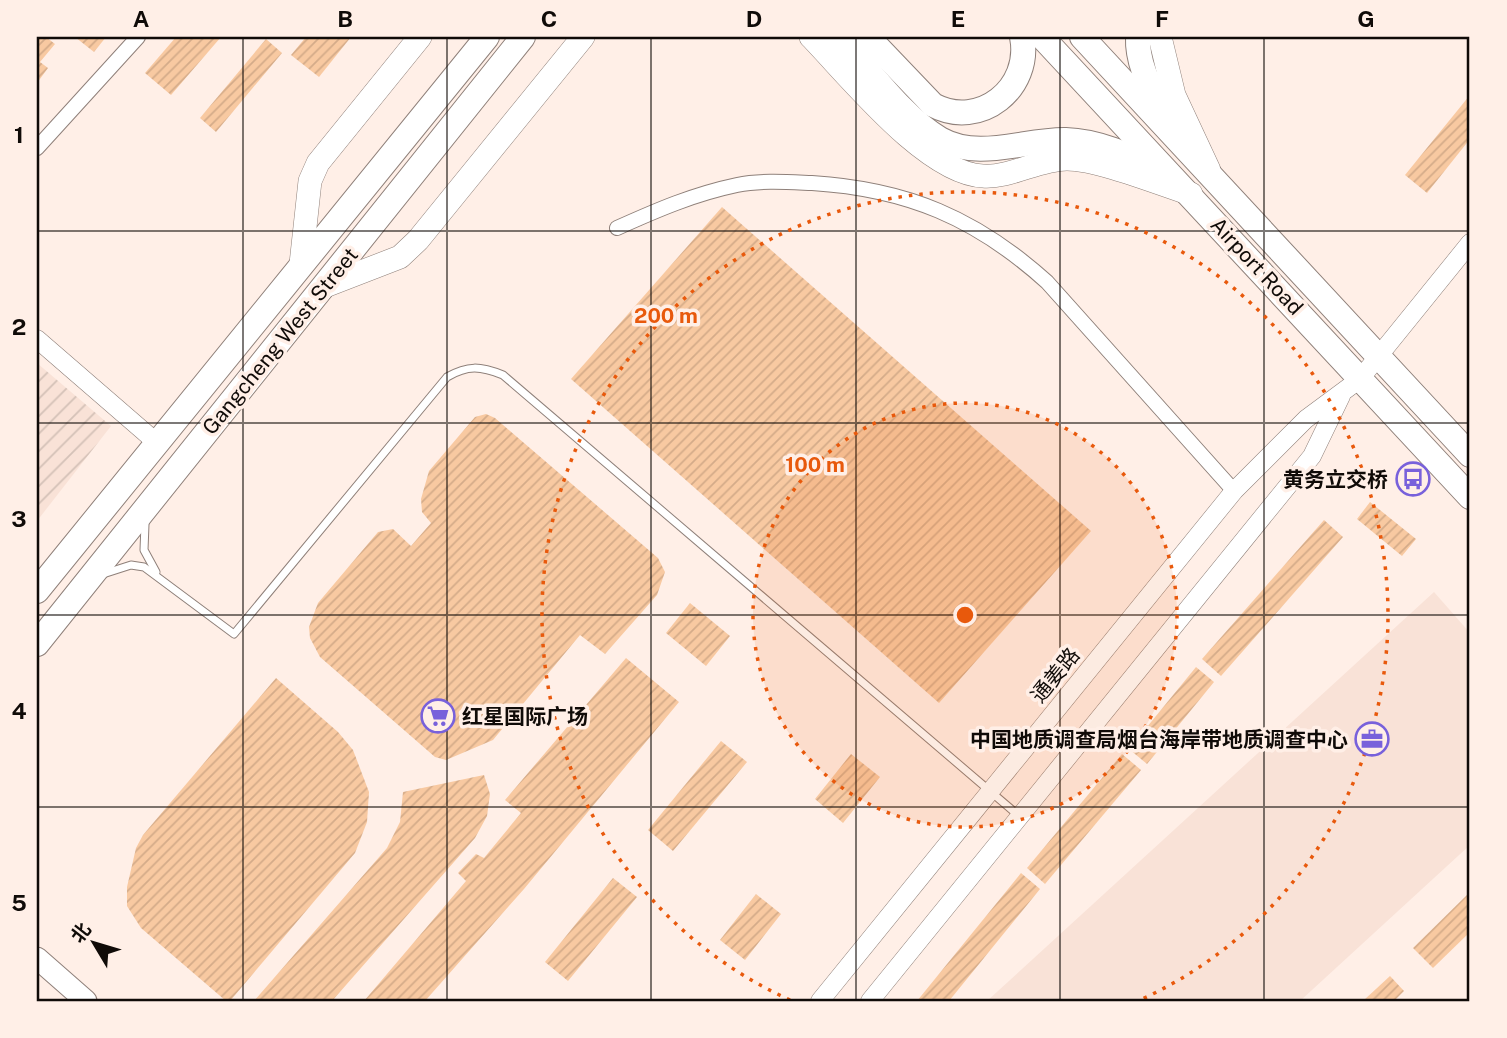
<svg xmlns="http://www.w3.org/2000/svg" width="1507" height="1038" viewBox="0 0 1507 1038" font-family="'Public Sans','Noto Sans SC',sans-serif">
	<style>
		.built { fill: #f9e2d7 }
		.industrial { fill: url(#industrial-furrows) }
		.building { fill: url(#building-hatch) }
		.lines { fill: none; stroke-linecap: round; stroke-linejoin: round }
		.service-casing { stroke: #8f807a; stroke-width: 9 }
		.minor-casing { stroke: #8f807a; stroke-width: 16 }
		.tertiary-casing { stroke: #8f807a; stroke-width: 19 }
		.secondary-casing { stroke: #8f807a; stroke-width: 23 }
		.primary-casing { stroke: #8f807a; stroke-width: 24 }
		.trunk-casing { stroke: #8f807a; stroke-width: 26 }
		.service { stroke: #fff; stroke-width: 7 }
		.minor { stroke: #fff; stroke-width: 14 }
		.tertiary { stroke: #fff; stroke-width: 18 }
		.secondary { stroke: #fff; stroke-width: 21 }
		.primary { stroke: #fff; stroke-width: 23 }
		.trunk { stroke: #fff; stroke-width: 24 }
		.grid { fill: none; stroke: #100b08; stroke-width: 2; stroke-opacity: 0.55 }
		.ring { fill: none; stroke: #e8590c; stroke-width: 3.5; stroke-dasharray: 3.5 7 }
		.labels { text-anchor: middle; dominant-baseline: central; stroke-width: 7; stroke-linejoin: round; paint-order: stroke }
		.street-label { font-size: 21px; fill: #100b08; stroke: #ffefe7 }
		.poi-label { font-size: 21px; font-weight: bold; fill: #100b08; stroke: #ffefe7; text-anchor: end }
		.centre { fill: #e8590c; stroke: #ffefe7; stroke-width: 3.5 }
		.ring-label { font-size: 21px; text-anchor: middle; font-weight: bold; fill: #e8590c; stroke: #ffefe7; stroke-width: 7; stroke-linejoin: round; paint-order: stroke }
		.neatline { fill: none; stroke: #100b08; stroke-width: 2.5 }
		.grid-label { font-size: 23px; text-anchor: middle; font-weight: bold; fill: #100b08 }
	</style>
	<defs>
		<pattern id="industrial-furrows" width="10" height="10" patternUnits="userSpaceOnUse" patternTransform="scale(1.75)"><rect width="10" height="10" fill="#f9e2d7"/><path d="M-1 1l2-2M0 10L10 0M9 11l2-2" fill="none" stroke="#d4c1b7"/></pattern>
		<pattern id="building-hatch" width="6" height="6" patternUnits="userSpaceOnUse" patternTransform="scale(1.75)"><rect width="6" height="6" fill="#f8c9a1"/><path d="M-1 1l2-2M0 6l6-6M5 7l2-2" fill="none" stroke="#d4ab89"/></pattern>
	</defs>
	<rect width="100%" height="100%" fill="#ffefe7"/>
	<path class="built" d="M 1434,592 L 1470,633 L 1470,845 L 1300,1001 L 987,1001 Z"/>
	<path class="industrial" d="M 37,363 L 111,426 L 37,521 Z"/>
	<g class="building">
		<path d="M 37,37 L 46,37 L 55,44 L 40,62 L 48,68 L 37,83 Z"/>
		<path d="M 75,37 L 106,37 L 94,52 Z"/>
		<path d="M 176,37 L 221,37 L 171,95 L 145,73 Z"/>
		<path d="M 306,37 L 351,37 L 319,77 L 291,55 Z"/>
		<path d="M 266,39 L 282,53 L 216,132 L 200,118 Z"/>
		<path d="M 1470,95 L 1470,139 L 1427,193 L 1405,175 Z"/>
		<path d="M 722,207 L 1091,531 L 939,703 L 571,379 Z"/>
		<path d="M 486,414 L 495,418 L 658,558 L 665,572 L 657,595 L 605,654 L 580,635 L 493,740 L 446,760 L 435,757 L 320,657 L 310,638 L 309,627 L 318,603 L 378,532 L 393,529 L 411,546 L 431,523 L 422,512 L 421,499 L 429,471 L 475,417 Z"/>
		<path d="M 1370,502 L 1416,539 L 1402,556 L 1357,519 Z"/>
		<path d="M 1324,520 L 1343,537 L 1221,676 L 1202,659 Z"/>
		<path d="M 690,603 L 730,636 L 706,666 L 666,633 Z"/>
		<path d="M 626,658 L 679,702 L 524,889 L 425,1001 L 364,1001 L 466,881 L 458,873 L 476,854 L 484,858 L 521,813 L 505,800 Z"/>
		<path d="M 1196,667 L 1214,682 L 1147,764 L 1129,749 Z"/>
		<path d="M 276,678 L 338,732 L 353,750 L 369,792 L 367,822 L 355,853 L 230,1001 L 226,1001 L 141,928 L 127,906 L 127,887 L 136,848 L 143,835 Z"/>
		<path d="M 721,741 L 747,762 L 673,851 L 648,830 Z"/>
		<path d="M 851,754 L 880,777 L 843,823 L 815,799 Z"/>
		<path d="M 1122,754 L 1141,770 L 1045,884 L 1027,868 Z"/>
		<path d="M 484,775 L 490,794 L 487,816 L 475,838 L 332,1001 L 254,1001 L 387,848 L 400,822 L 403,792 Z"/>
		<path d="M 1021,873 L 1040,889 L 949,1001 L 917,1001 Z"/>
		<path d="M 613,878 L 637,897 L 568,981 L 545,962 Z"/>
		<path d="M 1470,892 L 1470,932 L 1433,968 L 1413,948 Z"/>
		<path d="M 756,894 L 781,914 L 745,960 L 720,940 Z"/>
		<path d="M 1390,976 L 1404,991 L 1394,1001 L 1363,1001 Z"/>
	</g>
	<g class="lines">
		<defs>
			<g id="service">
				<path d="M 145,524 L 144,550 L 156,572"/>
				<path d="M 103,574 L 131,565 L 144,567 L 234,634 L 447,377 C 468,365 480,366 503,375 L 1018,815"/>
			</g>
			<g id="minor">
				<path d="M 37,148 L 138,37"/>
				<path d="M 617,228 C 657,210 694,194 737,185 C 761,180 788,182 812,183 C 907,189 976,218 1047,282 L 1234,491"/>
			</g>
			<g id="tertiary">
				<path d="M 37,339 L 156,442"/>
				<path d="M 820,1001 L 1234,491 L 1306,419 L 1360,379 L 1470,243"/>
				<path d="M 870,1001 L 1312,456 L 1341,396"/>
			</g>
			<path id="secondary" d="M 37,958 L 86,1001"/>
			<g id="primary">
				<path d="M 811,37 C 849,76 927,174 983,176 C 1010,178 1039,159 1067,159 C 1098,159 1160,184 1191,194"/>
				<path d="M 1160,37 L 1174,95 L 1209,170"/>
				<path d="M 301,264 L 310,181 L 318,163 L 420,37"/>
				<path d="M 325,286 L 400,257 L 418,240 L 583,37"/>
			</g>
			<g id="trunk">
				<path d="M 839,37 C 870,70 901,116 940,139 C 979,161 1025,139 1066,140 C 1100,141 1132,157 1162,171"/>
				<path d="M 868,37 L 933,105 C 980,130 1032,88 1022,37"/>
				<path d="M 1042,37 L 1470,497"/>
				<path d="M 1082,37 L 1470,455"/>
				<path d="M 1138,37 C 1137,62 1150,89 1164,110"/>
				<path d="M 37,591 L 487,37"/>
				<path d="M 37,644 L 523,37"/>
			</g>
		</defs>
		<use href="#service" class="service-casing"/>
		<use href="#minor" class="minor-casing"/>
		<use href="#tertiary" class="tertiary-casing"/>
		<use href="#secondary" class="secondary-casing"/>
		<use href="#primary" class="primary-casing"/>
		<use href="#trunk" class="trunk-casing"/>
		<use href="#service" class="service"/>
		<use href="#minor" class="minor"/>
		<use href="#tertiary" class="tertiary"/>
		<use href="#secondary" class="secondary"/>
		<use href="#primary" class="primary"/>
		<use href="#trunk" class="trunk"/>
	</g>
	<path class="grid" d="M 243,37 L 243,1001M 447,37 L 447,1001M 651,37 L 651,1001M 856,37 L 856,1001M 1060,37 L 1060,1001M 1264,37 L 1264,1001M 37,231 L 1470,231M 37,423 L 1470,423M 37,615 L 1470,615M 37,807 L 1470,807"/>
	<circle cx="965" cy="615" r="212" fill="#e8590c" fill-opacity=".12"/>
	<g class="ring">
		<circle cx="965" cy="615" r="212"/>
		<path d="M790 1000A423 423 0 1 1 1140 1000"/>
	</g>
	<defs>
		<symbol id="bus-ring" viewBox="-11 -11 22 22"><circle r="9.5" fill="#ffefe7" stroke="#7861db" stroke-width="1.5"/><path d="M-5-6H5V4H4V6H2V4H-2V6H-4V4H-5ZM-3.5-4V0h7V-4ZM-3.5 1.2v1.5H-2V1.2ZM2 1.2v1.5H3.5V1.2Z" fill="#7861db"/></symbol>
		<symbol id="supermarket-ring" viewBox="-11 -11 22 22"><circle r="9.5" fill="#ffefe7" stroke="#7861db" stroke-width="1.5"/><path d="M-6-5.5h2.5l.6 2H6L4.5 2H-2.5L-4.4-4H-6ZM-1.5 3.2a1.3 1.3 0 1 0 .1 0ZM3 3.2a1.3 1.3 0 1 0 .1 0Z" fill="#7861db"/></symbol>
		<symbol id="office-ring" viewBox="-11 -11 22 22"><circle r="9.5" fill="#ffefe7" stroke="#7861db" stroke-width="1.5"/><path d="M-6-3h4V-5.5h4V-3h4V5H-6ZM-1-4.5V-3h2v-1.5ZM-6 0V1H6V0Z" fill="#7861db"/></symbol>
	</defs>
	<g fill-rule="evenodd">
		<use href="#bus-ring" x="1394" y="460" width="38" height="38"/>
		<use href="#supermarket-ring" x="419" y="697" width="38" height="38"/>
		<use href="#office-ring" x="1353" y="720" width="38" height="38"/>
	</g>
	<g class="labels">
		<g class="street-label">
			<text transform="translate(1257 266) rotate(47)">Airport Road</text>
			<text transform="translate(280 341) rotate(-51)">Gangcheng West Street</text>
			<text transform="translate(1055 675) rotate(-51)">通姜路</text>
		</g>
		<g class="poi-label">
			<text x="1388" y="479">黄务立交桥</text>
			<text x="462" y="716" text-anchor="start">红星国际广场</text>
			<text x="1348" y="739">中国地质调查局烟台海岸带地质调查中心</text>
		</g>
	</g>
	<circle cx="965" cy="615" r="10" class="centre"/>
	<g class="ring-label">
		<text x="666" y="323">200 m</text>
		<text x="815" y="472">100 m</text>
	</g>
	<rect width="1507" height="1038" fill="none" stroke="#ffefe7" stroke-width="77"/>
	<g transform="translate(94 943) rotate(308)" stroke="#ffefe7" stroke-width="5" paint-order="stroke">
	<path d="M0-5L12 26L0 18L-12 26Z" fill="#100b08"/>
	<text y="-10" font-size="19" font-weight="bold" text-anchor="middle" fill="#100b08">北</text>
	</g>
	<rect x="38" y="38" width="1430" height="962" class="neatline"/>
	<g class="grid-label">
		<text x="141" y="27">A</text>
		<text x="345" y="27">B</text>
		<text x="549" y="27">C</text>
		<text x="754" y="27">D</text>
		<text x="958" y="27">E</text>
		<text x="1162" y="27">F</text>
		<text x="1366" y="27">G</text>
		<text x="19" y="143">1</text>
		<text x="19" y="335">2</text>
		<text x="19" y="527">3</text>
		<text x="19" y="719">4</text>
		<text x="19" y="911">5</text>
	</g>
</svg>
